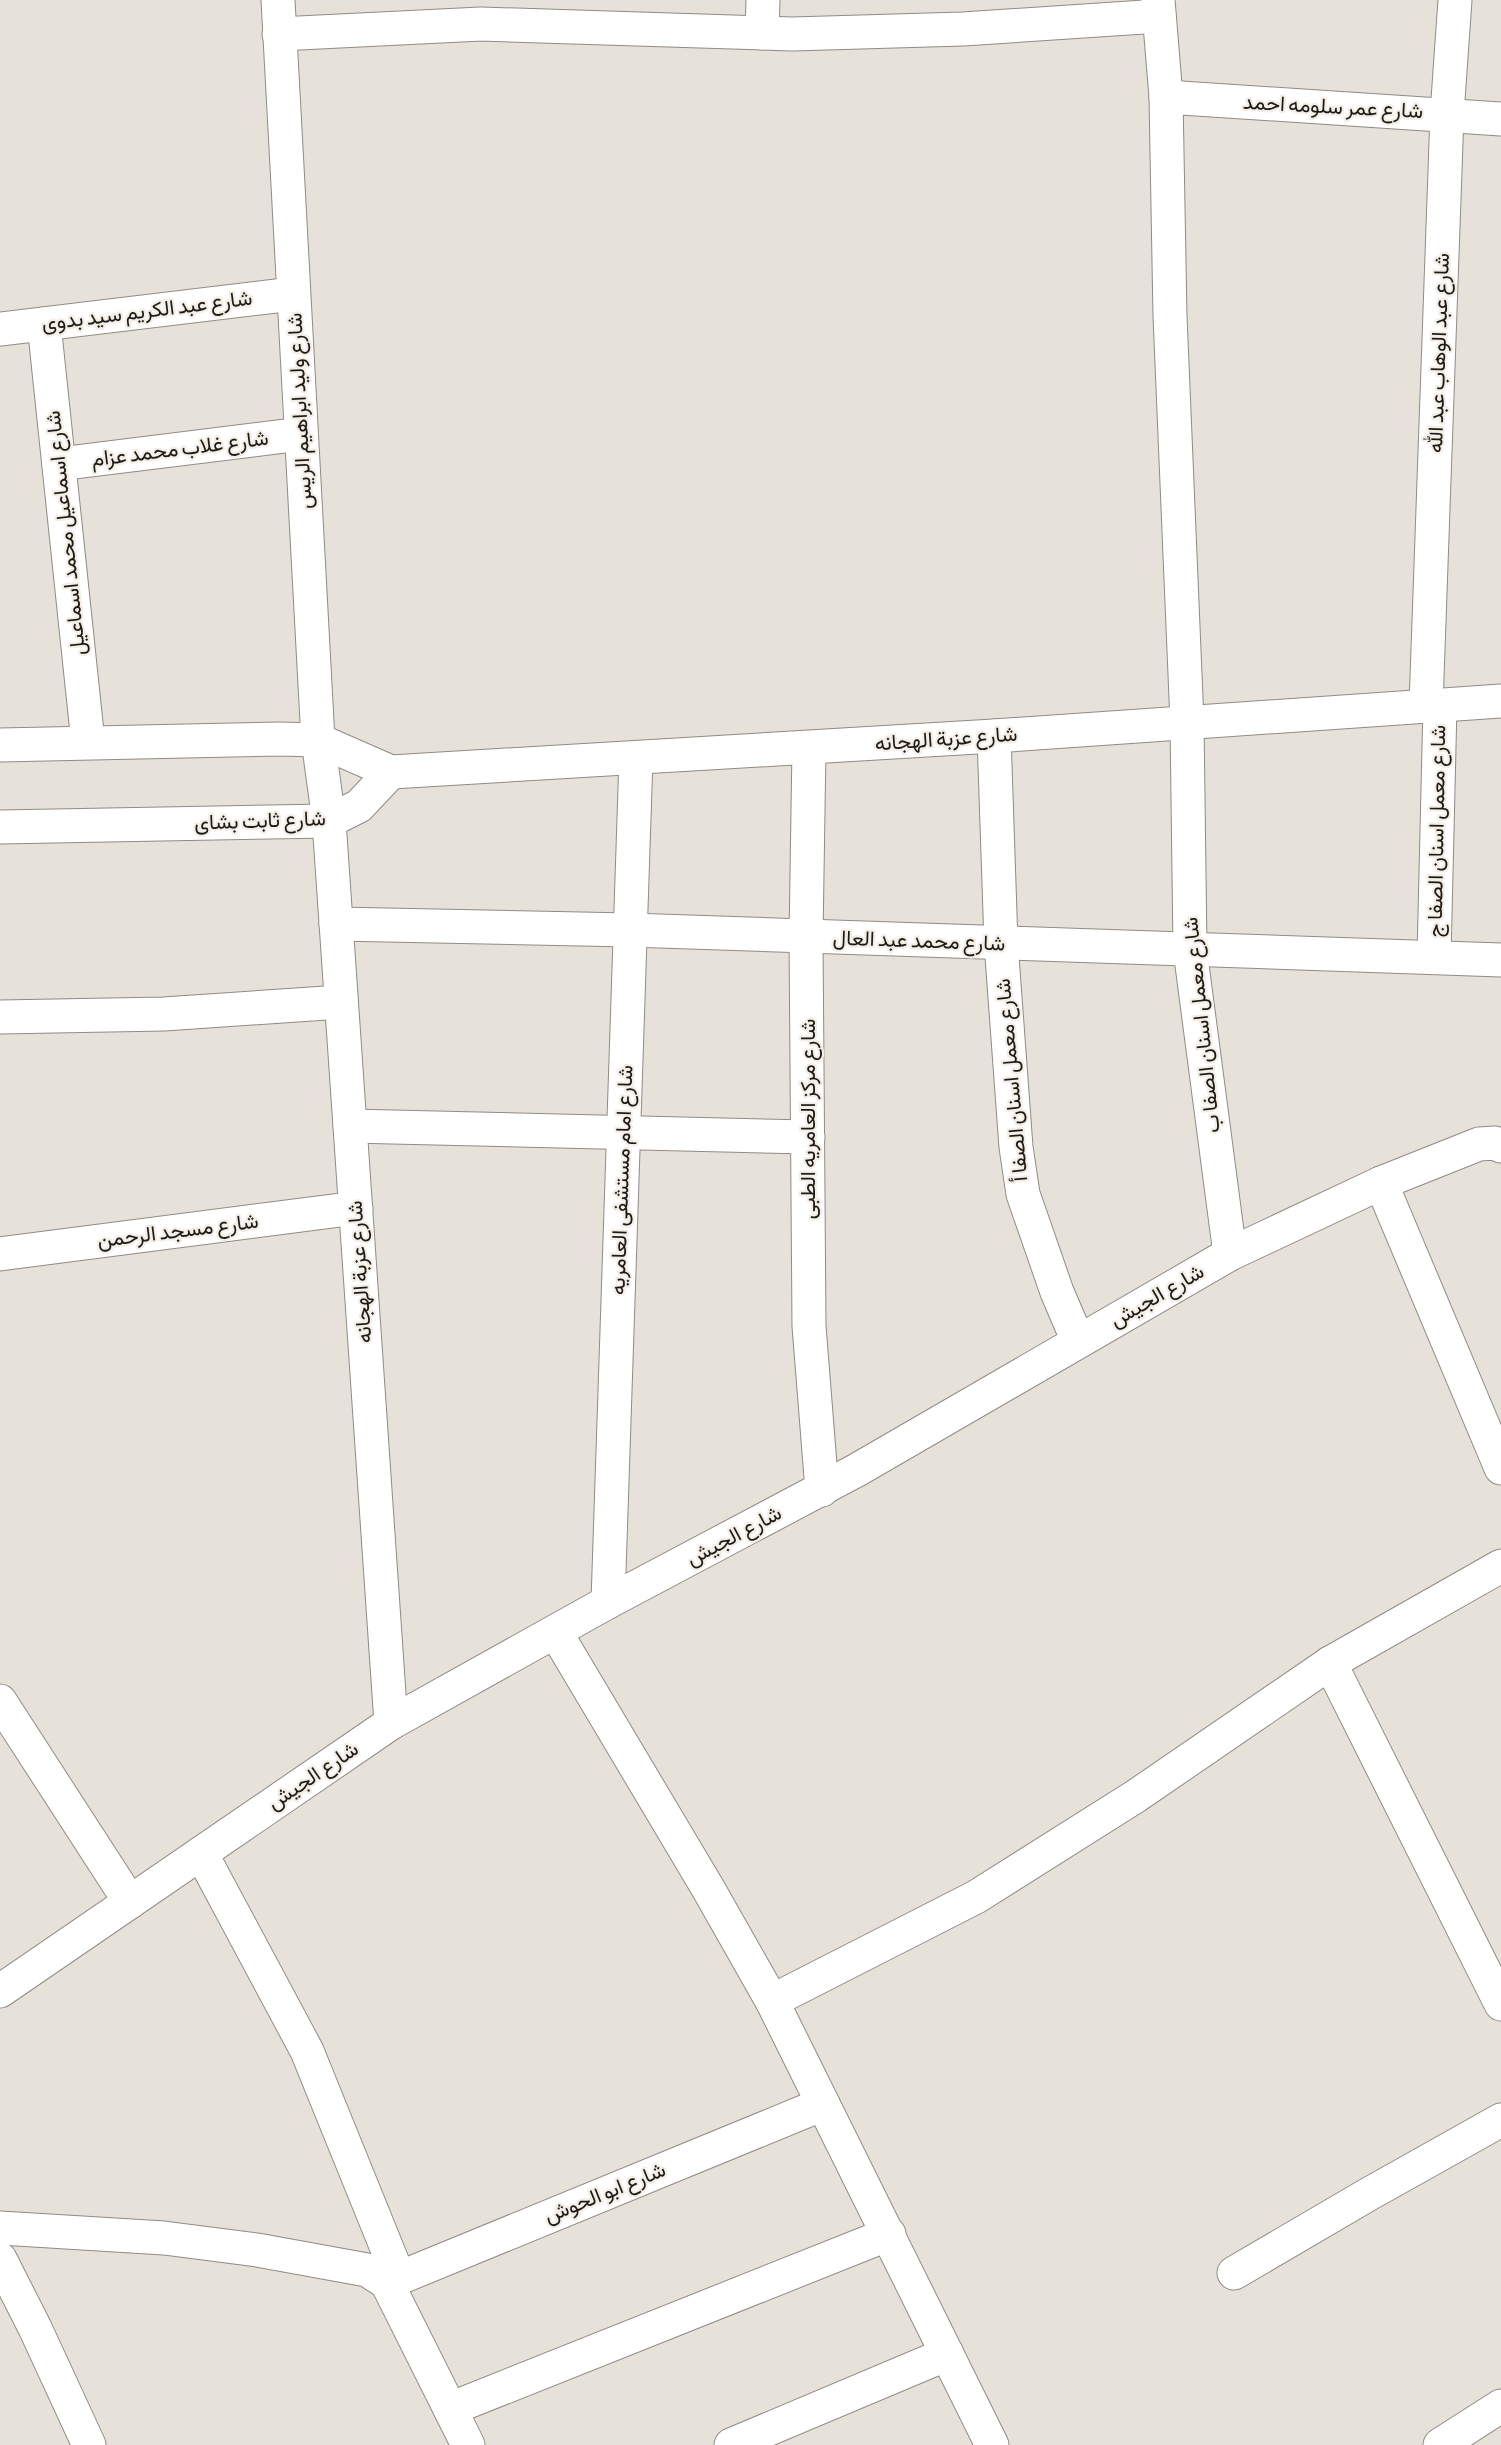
<svg xmlns="http://www.w3.org/2000/svg" width="1501" height="2445" viewBox="0 0 1501 2445" font-family="'Alegreya Sans',Vazirmatn,sans-serif">
	<style>
		.lines { fill: none; stroke-linecap: round; stroke-linejoin: round }
		.minor-casing { stroke: #908b84; stroke-width: 35 }
		.minor { stroke: #fff; stroke-width: 33 }
		.labels { text-anchor: middle; dominant-baseline: central; stroke-width: 4.5; stroke-linejoin: round; paint-order: stroke }
		.street-label { font-size: 21px; fill: #1c1a17; stroke: #f3eee6 }
	</style>
	<rect width="100%" height="100%" fill="#e6e1d9"/>
	<g class="lines">
		<defs>
			<g id="minor">
				<path d="M 278,0 L 318,740 L 329,821 L 391,1723"/>
				<path d="M 1158,0 L 1166,97 L 1170,316 L 1187,722 L 1190,950 L 1230,1254"/>
				<path d="M 762,33 L 763,0"/>
				<path d="M 279,34 L 481,24 L 792,34 L 963,29 L 1159,16"/>
				<path d="M 1166,97 L 1501,119"/>
				<path d="M 44,324 L 88,742"/>
				<path d="M 0,329 L 293,294"/>
				<path d="M 59,464 L 301,434"/>
				<path d="M 1426,706 L 1447,114 L 1455,0"/>
				<path d="M 994,736 L 1001,943 L 1016,1147 L 1023,1194 L 1057,1292 L 1078,1341"/>
				<path d="M 0,745 L 280,739 L 318,740 L 391,772 L 994,736 L 1501,701"/>
				<path d="M 809,748 L 806,937 L 809,1326 L 822,1490"/>
				<path d="M 0,827 L 329,821 L 359,806 L 391,772"/>
				<path d="M 336,924 L 630,930 L 1501,960"/>
				<path d="M 1434,957 L 1440,705"/>
				<path d="M 0,1017 L 164,1014 L 341,1002"/>
				<path d="M 350,1126 L 808,1137"/>
				<path d="M 1381,1183 L 1501,1468"/>
				<path d="M 0,1254 L 356,1208"/>
				<path d="M 608,1602 L 636,758"/>
				<path d="M 556,1633 L 709,1890 L 772,2001 L 992,2445"/>
				<path d="M 1330,1663 L 1501,2004"/>
				<path d="M 0,1701 L 130,1902"/>
				<path d="M 201,1853 L 307,2051 L 399,2278"/>
				<path d="M 0,1991 L 391,1723 L 608,1602 L 857,1470 L 1230,1254 L 1381,1183 L 1479,1144 L 1495,1143 L 1501,1146"/>
				<path d="M 772,2001 L 976,1897 L 1136,1796 L 1330,1663 L 1501,1566"/>
				<path d="M 0,2228 L 164,2238 L 257,2250 L 367,2270 L 387,2283 L 468,2445"/>
				<path d="M 0,2259 L 35,2328 L 89,2445"/>
				<path d="M 1234,2273 L 1369,2194 L 1501,2120"/>
				<path d="M 387,2283 L 823,2104"/>
				<path d="M 450,2409 L 889,2234"/>
				<path d="M 731,2445 L 947,2354"/>
				<path d="M 1440,2445 L 1501,2406"/>
			</g>
		</defs>
		<use href="#minor" class="minor-casing"/>
		<use href="#minor" class="minor"/>
	</g>
	<g class="labels">
		<g class="street-label">
			<text transform="translate(1333 107) rotate(3)">شارع عمر سلومه احمد</text>
			<text transform="translate(147 311) rotate(-7)">شارع عبد الكريم سيد بدوى</text>
			<text transform="translate(1439 353) rotate(-88)">شارع عبد الوهاب عبد الله</text>
			<text transform="translate(300 411) rotate(-93)">شارع وليد ابراهيم الريس</text>
			<text transform="translate(180 449) rotate(-7)">شارع غلاب محمد عزام</text>
			<text transform="translate(66 533) rotate(-96)">شارع اسماعيل محمد اسماعيل</text>
			<text transform="translate(946 739) rotate(-4)">شارع عزبة الهجانه</text>
			<text transform="translate(260 821) rotate(-2)">شارع ثابت بشاى</text>
			<text transform="translate(1437 831) rotate(-89)">شارع معمل اسنان الصفا ج</text>
			<text transform="translate(919 941) rotate(2)">شارع محمد عبد العال</text>
			<text transform="translate(1202 1025) rotate(-96)">شارع معمل اسنان الصفا ب</text>
			<text transform="translate(1012 1080) rotate(-95)">شارع معمل اسنان الصفا أ</text>
			<text transform="translate(808 1119) rotate(-90)">شارع مركز العامريه الطبى</text>
			<text transform="translate(622 1180) rotate(-88)">شارع امام مستشفى العامريه</text>
			<text transform="translate(178 1231) rotate(-7)">شارع مسجد الرحمن</text>
			<text transform="translate(360 1272) rotate(-94)">شارع عزبة الهجانه</text>
			<text transform="translate(1157 1296) rotate(-30)">شارع الجيش</text>
			<text transform="translate(734 1536) rotate(-28)">شارع الجيش</text>
			<text transform="translate(313 1776) rotate(-34)">شارع الجيش</text>
			<text transform="translate(605 2193) rotate(-22)">شارع ابو الحوش</text>
		</g>
	</g>
</svg>
